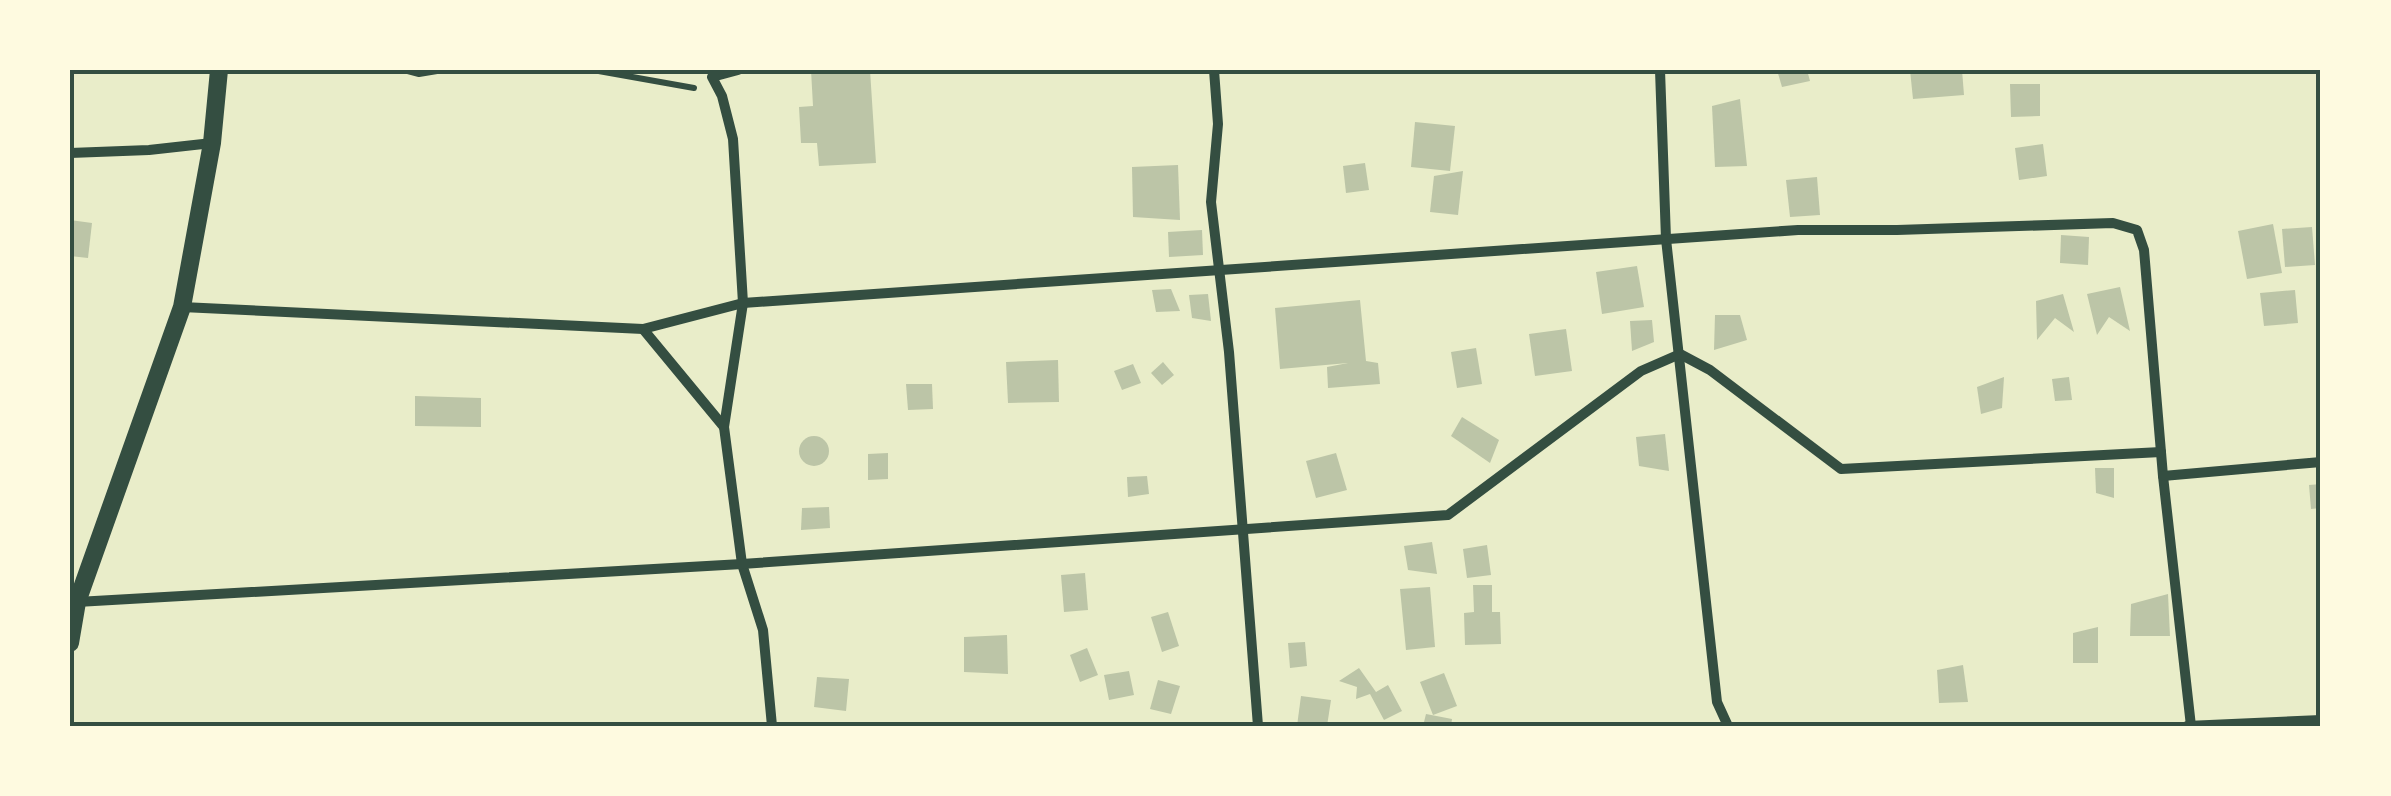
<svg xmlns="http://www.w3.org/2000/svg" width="2391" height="796" viewBox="0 0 2391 796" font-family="'DM Sans',sans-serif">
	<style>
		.building { fill: #bcc5a7 }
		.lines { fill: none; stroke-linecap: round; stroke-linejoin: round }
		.path { stroke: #344e41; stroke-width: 6 }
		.minor { stroke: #344e41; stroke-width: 10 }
		.tertiary { stroke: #344e41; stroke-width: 18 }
		.neatline { fill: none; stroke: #344e41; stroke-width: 4 }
	</style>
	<rect width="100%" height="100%" fill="#e9edc9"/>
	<g class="building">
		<path d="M 811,70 L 870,70 L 876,163 L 819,166 L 817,143 L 801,143 L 799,107 L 813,106 Z"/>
		<path d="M 1777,70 L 1807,70 L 1810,81 L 1782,87 Z"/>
		<path d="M 1910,70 L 1962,70 L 1964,95 L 1913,99 Z"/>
		<path d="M 2010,84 L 2040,84 L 2040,116 L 2011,117 Z"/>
		<path d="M 1740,99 L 1747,166 L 1715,167 L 1712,106 Z"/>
		<path d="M 1415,122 L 1455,126 L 1450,171 L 1411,167 Z"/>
		<path d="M 2043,144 L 2047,176 L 2019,180 L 2015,148 Z"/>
		<path d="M 1365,163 L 1369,190 L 1346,193 L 1343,166 Z"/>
		<path d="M 1178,165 L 1180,220 L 1133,217 L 1132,167 Z"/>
		<path d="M 1463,171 L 1458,215 L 1430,212 L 1434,176 Z"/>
		<path d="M 1817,177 L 1820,215 L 1790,217 L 1786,180 Z"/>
		<path d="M 70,220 L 92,223 L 88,258 L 70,256 Z"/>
		<path d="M 2273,224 L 2282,273 L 2247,279 L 2238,231 Z"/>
		<path d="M 2312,227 L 2315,265 L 2285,267 L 2282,229 Z"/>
		<path d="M 1202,230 L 1203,255 L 1169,257 L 1168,232 Z"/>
		<path d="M 2061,235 L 2089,237 L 2088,265 L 2060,263 Z"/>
		<path d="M 1637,266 L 1644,307 L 1602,314 L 1596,272 Z"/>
		<path d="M 2120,287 L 2130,331 L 2109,317 L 2097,335 L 2087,294 Z"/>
		<path d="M 1171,289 L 1180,311 L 1156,312 L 1152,290 Z"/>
		<path d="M 2295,290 L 2298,323 L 2264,326 L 2260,293 Z"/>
		<path d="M 1208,294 L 1211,321 L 1192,318 L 1189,295 Z"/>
		<path d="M 2063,294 L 2074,332 L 2055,318 L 2037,340 L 2036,301 Z"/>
		<path d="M 1360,300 L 1366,361 L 1378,363 L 1380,384 L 1328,388 L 1327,367 L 1348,363 L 1280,369 L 1275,308 Z"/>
		<path d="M 1715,315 L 1740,315 L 1747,340 L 1714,350 Z"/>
		<path d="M 1652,320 L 1654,342 L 1632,351 L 1630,321 Z"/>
		<path d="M 1566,329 L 1572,371 L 1535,376 L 1529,334 Z"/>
		<path d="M 1476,348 L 1482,384 L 1457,388 L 1451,352 Z"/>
		<path d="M 1058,360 L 1059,402 L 1008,403 L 1006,362 Z"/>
		<path d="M 1163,362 L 1174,375 L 1162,385 L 1151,373 Z"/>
		<path d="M 1133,364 L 1141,383 L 1122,390 L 1114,371 Z"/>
		<path d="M 2004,377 L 2002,408 L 1981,414 L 1977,387 Z"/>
		<path d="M 2069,377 L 2072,400 L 2055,401 L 2052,379 Z"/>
		<path d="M 906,384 L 932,384 L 933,409 L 908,410 Z"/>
		<path d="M 415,396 L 481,398 L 481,427 L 415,426 Z"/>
		<path d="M 1462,417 L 1499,440 L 1490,463 L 1451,436 Z"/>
		<path d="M 1665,434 L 1669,471 L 1639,466 L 1636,437 Z"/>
		<circle cx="814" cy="451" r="15"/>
		<path d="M 888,453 L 888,479 L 868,480 L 868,454 Z"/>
		<path d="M 1336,453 L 1347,490 L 1316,498 L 1306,461 Z"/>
		<path d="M 2095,468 L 2114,468 L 2114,498 L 2096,493 Z"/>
		<path d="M 1147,476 L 1149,494 L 1128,497 L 1127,477 Z"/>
		<path d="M 2321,484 L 2321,508 L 2311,509 L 2309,485 Z"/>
		<path d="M 829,507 L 830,528 L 801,530 L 802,508 Z"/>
		<path d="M 1432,542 L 1437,574 L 1408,570 L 1404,546 Z"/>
		<path d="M 1487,545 L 1491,575 L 1467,578 L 1463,549 Z"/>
		<path d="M 1085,573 L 1088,610 L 1064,612 L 1061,575 Z"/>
		<path d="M 1473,585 L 1492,585 L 1492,612 L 1500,612 L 1501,644 L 1465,645 L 1464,613 L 1474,612 Z"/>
		<path d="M 1430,587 L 1435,647 L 1406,650 L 1400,589 Z"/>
		<path d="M 2168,594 L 2170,636 L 2130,636 L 2131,604 Z"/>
		<path d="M 1168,612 L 1179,646 L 1162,652 L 1151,617 Z"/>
		<path d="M 2098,627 L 2098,663 L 2073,663 L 2073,633 Z"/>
		<path d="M 1007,635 L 1008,674 L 964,672 L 964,637 Z"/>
		<path d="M 1305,642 L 1307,666 L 1290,668 L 1288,643 Z"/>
		<path d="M 1087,648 L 1098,675 L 1080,682 L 1070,655 Z"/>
		<path d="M 1963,665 L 1968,702 L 1939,703 L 1937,670 Z"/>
		<path d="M 1359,668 L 1376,692 L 1388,685 L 1402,711 L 1384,720 L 1370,694 L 1356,699 L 1357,687 L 1339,681 Z"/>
		<path d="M 1129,671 L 1134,695 L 1109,700 L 1104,675 Z"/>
		<path d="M 1444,673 L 1457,706 L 1433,715 L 1420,682 Z"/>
		<path d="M 817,677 L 849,679 L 846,711 L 814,707 Z"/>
		<path d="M 1158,680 L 1180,686 L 1171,714 L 1150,709 Z"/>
		<path d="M 1301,696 L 1331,700 L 1327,726 L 1297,726 Z"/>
		<path d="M 1426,714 L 1452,719 L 1451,726 L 1423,726 Z"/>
	</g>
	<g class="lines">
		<g class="path">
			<path d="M 404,70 L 419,74 L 443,70"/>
			<path d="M 593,70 L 694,88"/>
		</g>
		<g class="minor">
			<path d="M 738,70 L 712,77 L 722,96 L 733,139 L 743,303 L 724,427 L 742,564 L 763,630 L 772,726"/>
			<path d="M 1214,70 L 1218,124 L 1211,202 L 1229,352 L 1258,726"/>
			<path d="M 1660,70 L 1666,239 L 1717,702 L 1728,726"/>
			<path d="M 70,153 L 149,150 L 212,143"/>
			<path d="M 182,307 L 643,329 L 743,303 L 1798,230 L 1897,230 L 2113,223 L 2137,230 L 2144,250 L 2163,476 L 2191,726"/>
			<path d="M 643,329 L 724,427"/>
			<path d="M 2163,476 L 2321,462"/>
			<path d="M 77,602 L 742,564 L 1448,515 L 1641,371 L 1680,354 L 1710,370 L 1841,469 L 2161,452"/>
			<path d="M 2187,726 L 2321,720"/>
		</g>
		<path class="tertiary" d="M 70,643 L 77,602 L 182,307 L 212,143 L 219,70"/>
	</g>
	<rect width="2391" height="796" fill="none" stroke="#fefae0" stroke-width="145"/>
	<rect x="72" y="72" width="2246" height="652" class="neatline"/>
</svg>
